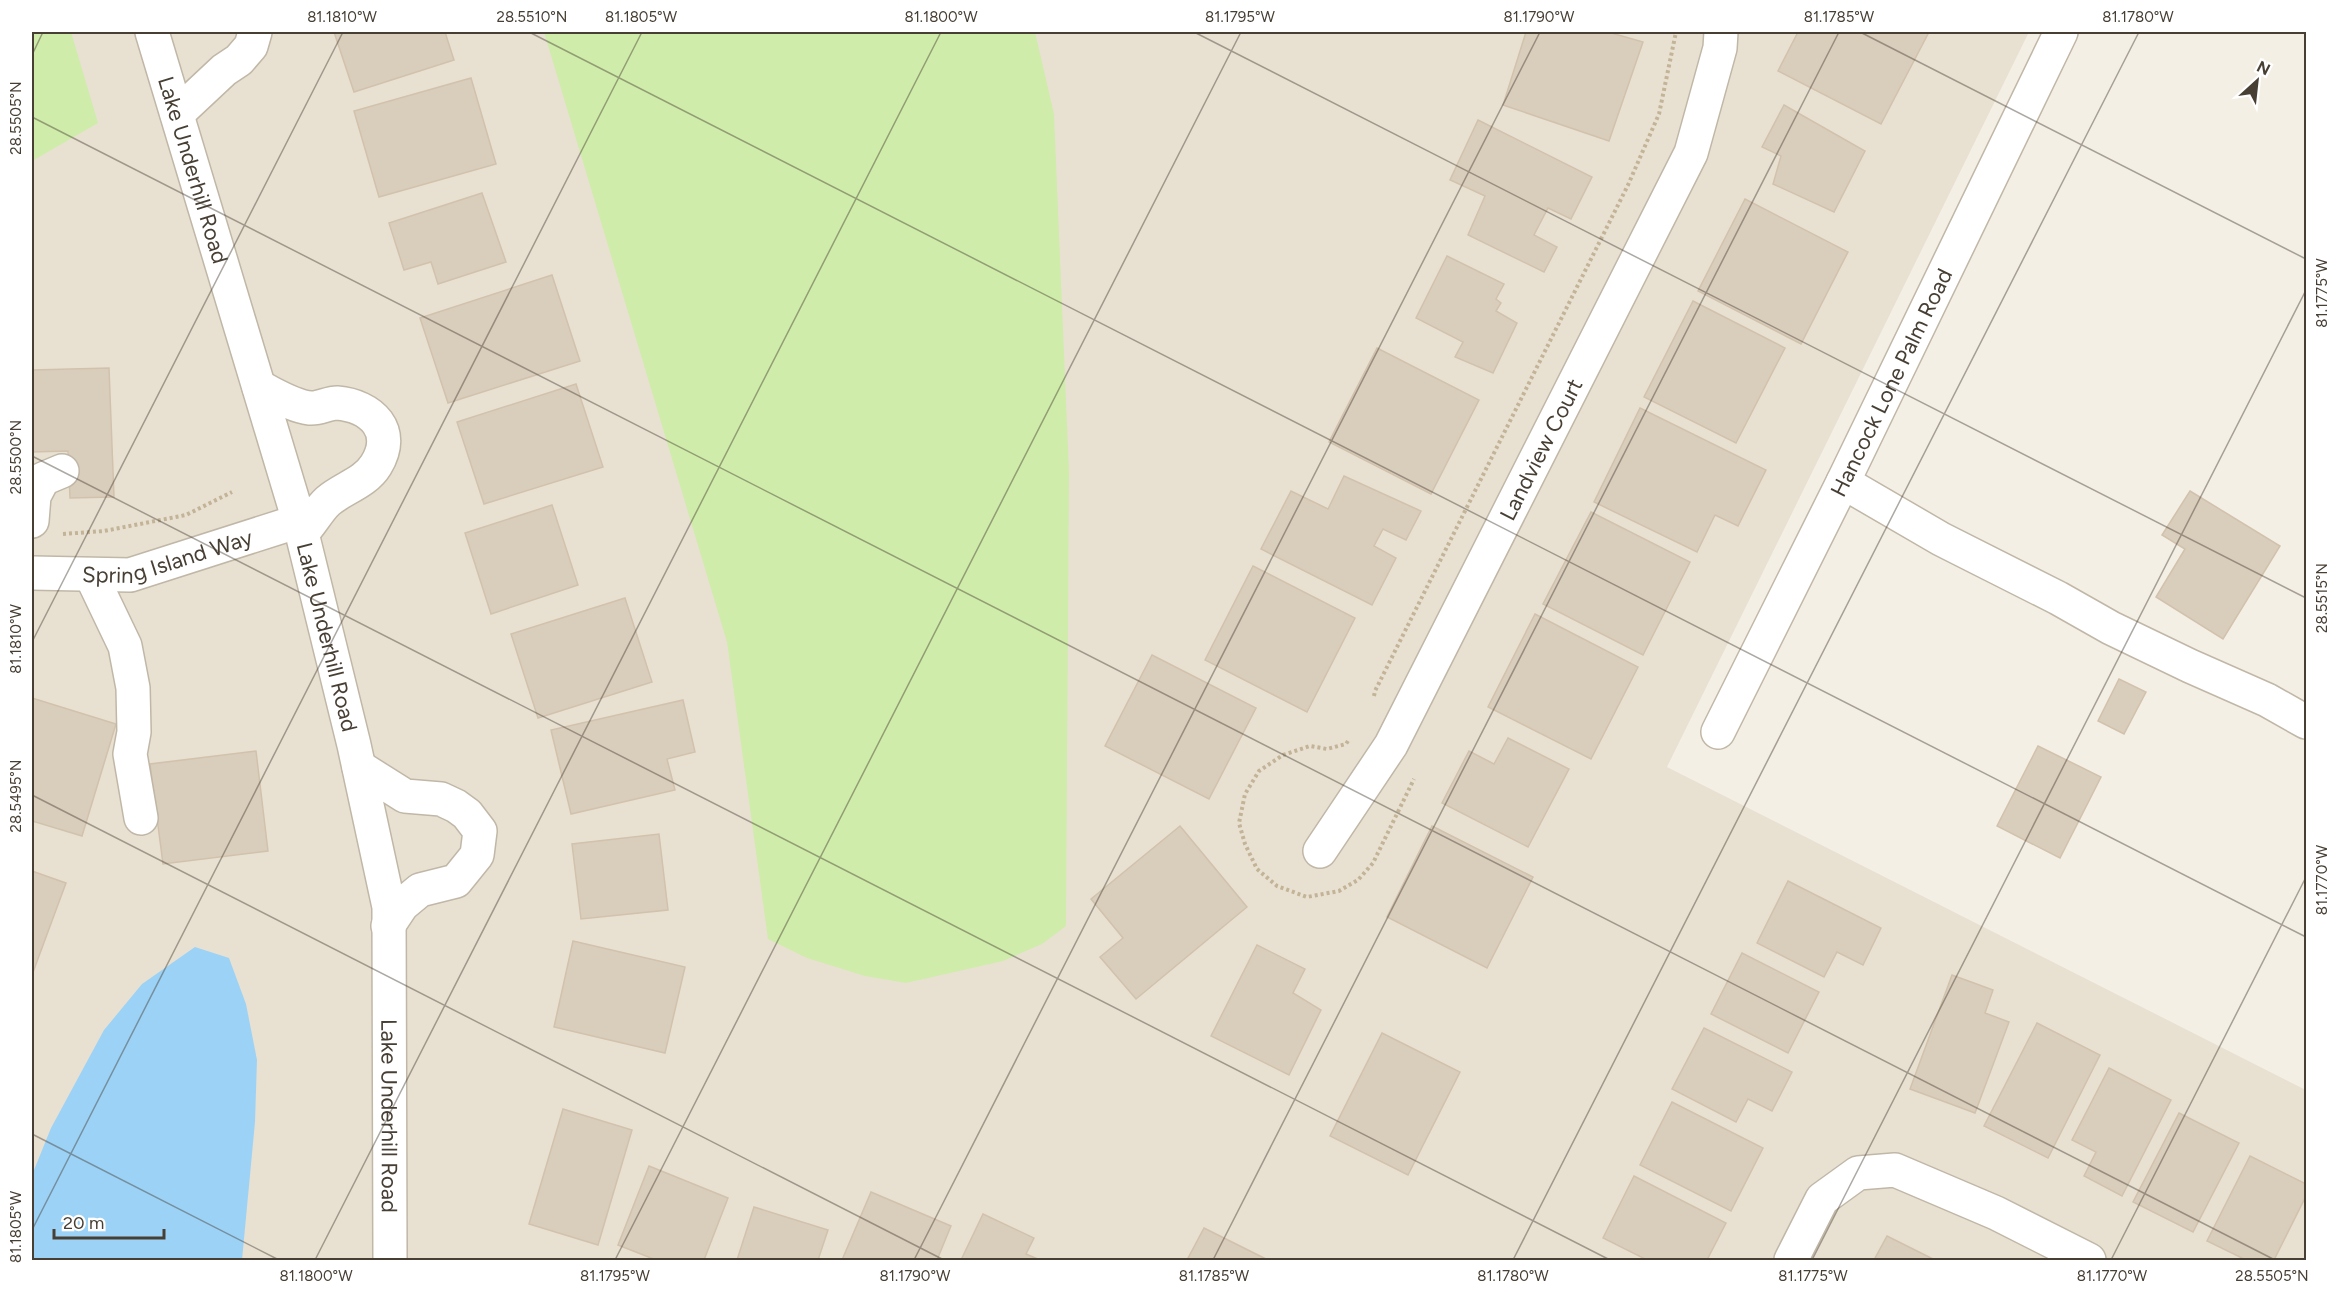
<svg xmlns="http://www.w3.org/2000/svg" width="2338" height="1292" viewBox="0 0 2338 1292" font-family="Figtree,sans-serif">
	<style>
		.residential { fill: #e8e1d2 }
		.green { fill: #cfecaa }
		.water { fill: #9cd2f6 }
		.building { fill: #d9cdbc; stroke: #d2c2ac; stroke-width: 1.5 }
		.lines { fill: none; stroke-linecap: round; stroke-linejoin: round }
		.minor-casing { stroke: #c0b7a7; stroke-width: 36 }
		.path { stroke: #c3b397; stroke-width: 4; stroke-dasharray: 3 3; stroke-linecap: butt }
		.minor { stroke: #fff; stroke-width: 33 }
		.ticks { fill: none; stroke: #473f34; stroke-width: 1.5; stroke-opacity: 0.45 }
		.labels { text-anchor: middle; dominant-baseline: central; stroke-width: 4.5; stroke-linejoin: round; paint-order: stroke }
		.street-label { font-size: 22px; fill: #473f34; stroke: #fff }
		.neatline { fill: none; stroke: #473f34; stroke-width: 2 }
		.ticks-label { font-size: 15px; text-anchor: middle; fill: #473f34 }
	</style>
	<rect width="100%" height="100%" fill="#f4efe5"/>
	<path class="residential" d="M 32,32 L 2029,32 L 1667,767 L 2306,1090 L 2306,1260 L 32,1260 Z"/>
	<g class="green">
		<path d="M 32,32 L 71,32 L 98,123 L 32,161 Z"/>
		<path d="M 544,32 L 1035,32 L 1054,114 L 1069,472 L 1066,926 L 1042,944 L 1003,961 L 906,983 L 865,976 L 807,958 L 768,939 L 727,642 Z"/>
	</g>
	<path class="water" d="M 195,947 L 229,958 L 246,1004 L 257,1060 L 255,1122 L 242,1260 L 32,1260 L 32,1175 L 51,1128 L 104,1030 L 142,984 Z"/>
	<g class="building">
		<path d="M 334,32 L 445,32 L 454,60 L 354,92 Z"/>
		<path d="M 1526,32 L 1608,32 L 1643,42 L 1609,141 L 1503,105 Z"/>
		<path d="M 1798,32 L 1929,32 L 1881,124 L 1778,71 Z"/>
		<path d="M 471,78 L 496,164 L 379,197 L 354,111 Z"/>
		<path d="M 1784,105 L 1865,151 L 1834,212 L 1773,184 L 1781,156 L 1762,147 Z"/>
		<path d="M 1478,120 L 1592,177 L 1571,219 L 1548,208 L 1534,235 L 1557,247 L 1544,272 L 1468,235 L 1485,196 L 1450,180 Z"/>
		<path d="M 482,193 L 506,262 L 438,284 L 431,262 L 404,270 L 389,223 Z"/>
		<path d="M 1745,199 L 1848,252 L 1801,344 L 1698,291 Z"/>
		<path d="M 1447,256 L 1504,284 L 1496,299 L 1501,303 L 1496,311 L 1517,323 L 1493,373 L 1455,357 L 1463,342 L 1416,318 Z"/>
		<path d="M 552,275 L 580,361 L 448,403 L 420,318 Z"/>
		<path d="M 1693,301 L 1785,348 L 1736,443 L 1644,397 Z"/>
		<path d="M 1377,348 L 1479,400 L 1431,494 L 1329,442 Z"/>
		<path d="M 109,368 L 114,497 L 70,498 L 68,451 L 32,452 L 32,370 Z"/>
		<path d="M 576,384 L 603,467 L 484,504 L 457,422 Z"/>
		<path d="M 1640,408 L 1766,470 L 1738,526 L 1715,515 L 1697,552 L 1594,502 Z"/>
		<path d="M 1344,476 L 1421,511 L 1406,540 L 1383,529 L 1374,546 L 1396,558 L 1372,605 L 1261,549 L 1291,491 L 1328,509 Z"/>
		<path d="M 2190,491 L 2280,546 L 2223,639 L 2156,597 L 2185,549 L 2162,535 Z"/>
		<path d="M 552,505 L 578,585 L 491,614 L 465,533 Z"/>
		<path d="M 1591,512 L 1690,562 L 1643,655 L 1543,604 Z"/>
		<path d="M 1253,566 L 1355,618 L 1307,712 L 1205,660 Z"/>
		<path d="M 625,598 L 652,682 L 538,718 L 511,634 Z"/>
		<path d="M 1535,614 L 1638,667 L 1591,759 L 1488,707 Z"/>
		<path d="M 1152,655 L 1256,708 L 1209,799 L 1105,746 Z"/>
		<path d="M 2119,679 L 2146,692 L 2124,734 L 2098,721 Z"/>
		<path d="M 32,698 L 116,724 L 82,836 L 32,821 Z"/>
		<path d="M 683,700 L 695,752 L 667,759 L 675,790 L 571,814 L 551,730 Z"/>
		<path d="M 1508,738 L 1569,769 L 1528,847 L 1442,803 L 1469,751 L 1494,764 Z"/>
		<path d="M 2038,746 L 2101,777 L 2060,858 L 1997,826 Z"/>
		<path d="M 256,751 L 268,851 L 163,864 L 150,764 Z"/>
		<path d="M 1180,826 L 1247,907 L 1136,999 L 1100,957 L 1123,938 L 1091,899 Z"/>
		<path d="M 1432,826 L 1533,877 L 1487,968 L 1387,917 Z"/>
		<path d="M 659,834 L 668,910 L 581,919 L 572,844 Z"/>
		<path d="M 32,871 L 66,883 L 32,975 Z"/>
		<path d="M 1788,881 L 1881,928 L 1863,965 L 1837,952 L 1824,977 L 1757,943 Z"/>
		<path d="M 573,941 L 685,967 L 665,1053 L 554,1027 Z"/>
		<path d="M 1257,945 L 1305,969 L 1293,993 L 1321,1010 L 1289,1075 L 1211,1036 Z"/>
		<path d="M 1742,953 L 1819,992 L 1788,1053 L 1711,1014 Z"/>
		<path d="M 1952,975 L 1993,990 L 1985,1013 L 2009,1022 L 1975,1113 L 1910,1089 Z"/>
		<path d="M 2037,1023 L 2100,1055 L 2048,1158 L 1984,1126 Z"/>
		<path d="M 1704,1028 L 1792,1072 L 1772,1111 L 1748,1099 L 1736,1122 L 1672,1089 Z"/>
		<path d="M 1382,1033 L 1460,1072 L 1408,1175 L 1330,1136 Z"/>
		<path d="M 2109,1068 L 2171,1100 L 2122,1196 L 2084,1176 L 2096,1152 L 2072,1140 Z"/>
		<path d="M 1672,1102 L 1763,1148 L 1731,1211 L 1640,1165 Z"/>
		<path d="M 563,1109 L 632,1130 L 598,1245 L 529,1224 Z"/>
		<path d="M 2179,1113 L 2239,1143 L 2193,1232 L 2133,1202 Z"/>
		<path d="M 2250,1156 L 2306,1184 L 2306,1196 L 2274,1260 L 2246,1260 L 2207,1241 Z"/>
		<path d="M 649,1166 L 728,1198 L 704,1260 L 656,1260 L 618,1245 Z"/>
		<path d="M 1634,1176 L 1726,1223 L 1707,1260 L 1647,1260 L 1603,1238 Z"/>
		<path d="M 871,1192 L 951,1226 L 937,1260 L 842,1260 Z"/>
		<path d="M 754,1207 L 828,1230 L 818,1260 L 737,1260 Z"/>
		<path d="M 983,1214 L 1034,1238 L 1026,1254 L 1040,1260 L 961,1260 Z"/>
		<path d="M 1204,1228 L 1268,1260 L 1187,1260 Z"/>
		<path d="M 1887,1236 L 1935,1260 L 1874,1260 Z"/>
	</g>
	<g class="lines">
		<defs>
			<g id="minor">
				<path id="s1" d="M 152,32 L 299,521 L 354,745 L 389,907 L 390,1260"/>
				<path d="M 177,114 L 224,70 L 239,60 L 251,46 L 255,32"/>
				<path d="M 259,387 C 274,394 292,406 310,408 C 319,409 328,403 337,403 C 372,406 397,431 376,465 C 365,483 343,488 328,501 C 318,510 312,523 302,533"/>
				<path d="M 1843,482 L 1941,539 L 2058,598 L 2111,628 L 2190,666 L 2267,700 L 2306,722"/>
				<path d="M 32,521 L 34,496 L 43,479 L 62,471"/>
				<path id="s2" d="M 32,573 L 130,575 L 299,521"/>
				<path d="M 91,575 L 125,646 L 133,688 L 134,732 L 130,754 L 141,818"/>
				<path id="s3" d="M 1718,732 L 1843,482 L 2061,32"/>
				<path d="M 359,767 L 405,796 L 441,799 L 456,806 L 467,814 L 480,831 L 477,855 L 456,881 L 420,890 L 402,905 L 388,926"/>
				<path id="s4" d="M 1320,851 L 1391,745 L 1691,153 L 1720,48 L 1721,32"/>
				<path d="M 1791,1260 L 1822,1199 L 1858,1173 L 1895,1170 L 1996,1213 L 2089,1260"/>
			</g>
		</defs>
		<use href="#minor" class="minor-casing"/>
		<g class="path">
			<path d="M 63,534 L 104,531 L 186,515 L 232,492"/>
			<path d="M 1374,696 L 1375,691 L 1628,185 L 1659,114 L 1676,32"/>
			<path d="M 1348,741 L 1346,744 L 1327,749 L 1310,746 L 1283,755 L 1259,771 L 1245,794 L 1239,823 L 1245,844 L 1257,869 L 1277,886 L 1307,897 L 1339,891 L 1358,880 L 1373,863 L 1414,779"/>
		</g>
		<use href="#minor" class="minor"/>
	</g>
	<path class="ticks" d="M 529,32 L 2306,937M 1194,32 L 2306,598M 1860,32 L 2306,259M 32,55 L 43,32M 32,117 L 2275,1260M 32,456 L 1610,1260M 32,642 L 343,32M 32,795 L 944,1260M 32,1134 L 279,1260M 32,1230 L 642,32M 315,1260 L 941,32M 615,1260 L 1241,32M 914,1260 L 1540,32M 1213,1260 L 1839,32M 1513,1260 L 2139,32M 1812,1260 L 2306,290M 2111,1260 L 2306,877"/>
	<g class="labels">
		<g class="street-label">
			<text stroke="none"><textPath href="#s1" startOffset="144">Lake Underhill Road</textPath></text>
			<text stroke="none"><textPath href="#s3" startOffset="390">Hancock Lone Palm Road</textPath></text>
			<text stroke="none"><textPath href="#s4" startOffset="459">Landview Court</textPath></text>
			<text stroke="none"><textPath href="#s2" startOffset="138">Spring Island Way</textPath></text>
			<text stroke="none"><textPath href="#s1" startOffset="630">Lake Underhill Road</textPath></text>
			<text stroke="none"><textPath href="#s1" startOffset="1116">Lake Underhill Road</textPath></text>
		</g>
	</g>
	<rect width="2338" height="1292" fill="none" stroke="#ffffff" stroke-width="66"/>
	<g transform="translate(2257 81) rotate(27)" stroke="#ffffff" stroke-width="4.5" paint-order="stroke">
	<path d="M0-4.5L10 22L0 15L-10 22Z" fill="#473f34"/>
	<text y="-9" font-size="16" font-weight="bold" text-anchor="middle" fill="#473f34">N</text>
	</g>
	<path d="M54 1229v9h110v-9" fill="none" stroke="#473f34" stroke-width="3"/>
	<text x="63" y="1229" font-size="18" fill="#473f34" stroke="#ffffff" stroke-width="4.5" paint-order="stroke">20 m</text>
	<rect x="33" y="33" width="2272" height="1226" class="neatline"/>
	<g class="ticks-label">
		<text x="342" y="22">81.1810°W</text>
		<text x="532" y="22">28.5510°N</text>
		<text x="641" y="22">81.1805°W</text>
		<text x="941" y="22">81.1800°W</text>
		<text x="1240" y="22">81.1795°W</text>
		<text x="1539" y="22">81.1790°W</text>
		<text x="1839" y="22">81.1785°W</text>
		<text x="2138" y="22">81.1780°W</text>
		<text transform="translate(16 118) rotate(-90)" y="5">28.5505°N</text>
		<text transform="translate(2322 293) rotate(-90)" y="5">81.1775°W</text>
		<text transform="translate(16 457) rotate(-90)" y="5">28.5500°N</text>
		<text transform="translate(2322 598) rotate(-90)" y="5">28.5515°N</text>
		<text transform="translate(16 639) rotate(-90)" y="5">81.1810°W</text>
		<text transform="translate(16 796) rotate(-90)" y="5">28.5495°N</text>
		<text transform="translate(2322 880) rotate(-90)" y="5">81.1770°W</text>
		<text transform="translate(16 1227) rotate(-90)" y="5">81.1805°W</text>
		<text x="316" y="1281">81.1800°W</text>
		<text x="615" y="1281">81.1795°W</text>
		<text x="915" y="1281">81.1790°W</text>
		<text x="1214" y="1281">81.1785°W</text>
		<text x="1513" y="1281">81.1780°W</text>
		<text x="1813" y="1281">81.1775°W</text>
		<text x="2112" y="1281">81.1770°W</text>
		<text x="2272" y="1281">28.5505°N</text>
	</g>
</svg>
